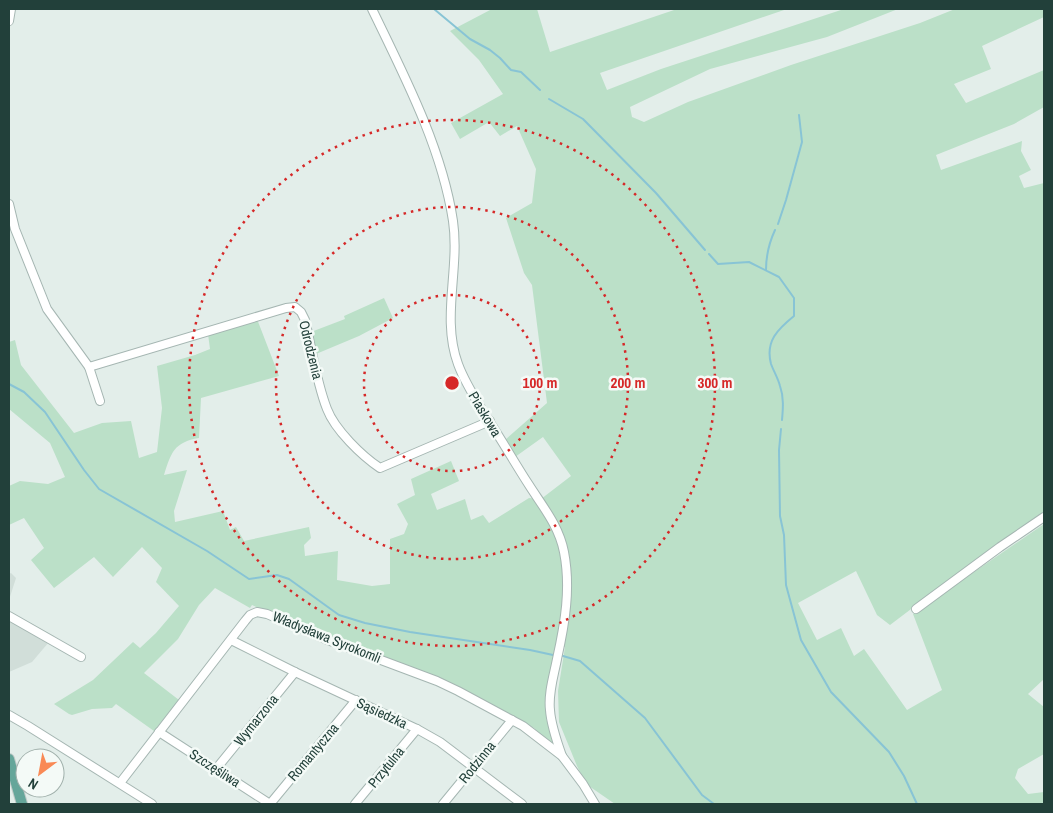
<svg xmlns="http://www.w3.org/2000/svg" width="1053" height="813" viewBox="0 0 1053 813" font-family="'Archivo Narrow',sans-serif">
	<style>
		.built { fill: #d1ded9 }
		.green { fill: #bbe0c8 }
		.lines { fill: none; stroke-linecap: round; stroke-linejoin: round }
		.stream { stroke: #88c4d5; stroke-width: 2 }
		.minor-casing { stroke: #a5b6b2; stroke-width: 10 }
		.major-casing { stroke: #c1cac8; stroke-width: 12 }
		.minor { stroke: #fff; stroke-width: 8 }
		.major { stroke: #65a69a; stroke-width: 10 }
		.ring { fill: none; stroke: #d62828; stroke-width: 2.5; stroke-dasharray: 2.5 5 }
		.labels { text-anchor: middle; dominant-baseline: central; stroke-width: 5; stroke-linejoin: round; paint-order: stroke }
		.street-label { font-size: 14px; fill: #22403a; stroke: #f4faf7 }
		.centre { fill: #d62828; stroke: #f4faf7; stroke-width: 2.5 }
		.ring-label { font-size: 15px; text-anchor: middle; font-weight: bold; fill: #d62828; stroke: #f4faf7; stroke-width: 5; stroke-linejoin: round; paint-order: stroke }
	</style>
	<rect width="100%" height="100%" fill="#e3eeea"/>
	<g class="built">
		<path d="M 11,573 L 16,578 L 9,600 L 9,574 Z"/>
		<path d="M 9,611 L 54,636 L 32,662 L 9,672 Z"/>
	</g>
	<g class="green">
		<path d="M 492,9 L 537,9 L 550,52 L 677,9 L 787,9 L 600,73 L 607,90 L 661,69 L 844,9 L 898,9 L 827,37 L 710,69 L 630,107 L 632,117 L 644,122 L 688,102 L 791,65 L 920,23 L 955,9 L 1044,9 L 1044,17 L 982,46 L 991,69 L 954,84 L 966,103 L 1044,70 L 1044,107 L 1014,124 L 936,155 L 941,170 L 1022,141 L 1021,151 L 1031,170 L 1019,176 L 1024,188 L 1044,183 L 1044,514 L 956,575 L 890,625 L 877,615 L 856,571 L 798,603 L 817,640 L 841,628 L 854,656 L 864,649 L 907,710 L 942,690 L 913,614 L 1044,524 L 1044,679 L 1028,694 L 1044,707 L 1044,754 L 1018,769 L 1015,778 L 1028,794 L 1044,792 L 1044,804 L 615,804 L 586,784 L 577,766 L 559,722 L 558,691 L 565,647 L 558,647 L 546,697 L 546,718 L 555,747 L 553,747 L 534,728 L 434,676 L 315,633 L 252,605 L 250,608 L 215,588 L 199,605 L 178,639 L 144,673 L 179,700 L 154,731 L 116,704 L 112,708 L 92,709 L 72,715 L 69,714 L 54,704 L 93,680 L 133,642 L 140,648 L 156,633 L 179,606 L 156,582 L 162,568 L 142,547 L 113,577 L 94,557 L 54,588 L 31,560 L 44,548 L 24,518 L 9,525 L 9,486 L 20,481 L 48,484 L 65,477 L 50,443 L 9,409 L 9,342 L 15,340 L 21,365 L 74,433 L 102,423 L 131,421 L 139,458 L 157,452 L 162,408 L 157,366 L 195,355 L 210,349 L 208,334 L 257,319 L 279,376 L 201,398 L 199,438 C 174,442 171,453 164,475 L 187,470 L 174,511 L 175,522 L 223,511 L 230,530 L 236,527 L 244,541 L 309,527 L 311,538 L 304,545 L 305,556 L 338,551 L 337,580 L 372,586 L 390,584 L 390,539 L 404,534 L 408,524 L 397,504 L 415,495 L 411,479 L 451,461 L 459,481 L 431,494 L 437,510 L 465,499 L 471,520 L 483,515 L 489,523 L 529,498 L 541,499 L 571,476 L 543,437 L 515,457 L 505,440 L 547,403 L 532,285 L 524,273 L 506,218 L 532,203 L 536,169 L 517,126 L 500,136 L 489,122 L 460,139 L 451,123 L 503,94 L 479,60 L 450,31 Z"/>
		<path d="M 384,298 L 393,318 L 359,336 L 316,354 L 311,332 L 345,319 L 344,316 Z"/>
	</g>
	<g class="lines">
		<g class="stream">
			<path d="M 434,9 L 470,39 L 490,50 L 500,58 L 511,70 L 521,72 L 540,90"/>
			<path d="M 549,99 L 583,119 L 656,193 L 705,250"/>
			<path d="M 778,224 L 786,200 L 802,142 L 799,115"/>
			<path d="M 709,254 L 718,264 L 749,262 L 779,277 L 794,298 L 794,316 C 778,329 765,341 771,364 C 774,372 778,378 780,386 C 784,397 783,409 782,420"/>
			<path d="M 766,270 C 766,255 769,243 775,230"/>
			<path d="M 9,384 L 24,392 L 45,412 L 84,470 L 99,489 L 207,551 L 249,579 L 277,575 L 289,579 L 339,615 L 365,623 L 410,632 L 530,650 L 553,655"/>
			<path d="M 781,429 L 779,450 L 780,516 L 784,535 L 786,585 L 801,640 L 831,692 L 889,752 L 904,776 L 917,804"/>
			<path d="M 563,656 L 580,661 L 645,718 L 702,795 L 714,804"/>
		</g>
		<defs>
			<g id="minor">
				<path d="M 372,9 C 404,75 442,148 453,221 C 460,269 441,318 458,364 C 466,386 479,404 491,424 C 504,444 516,465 529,485 C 543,507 559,526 564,552 C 571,588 565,623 557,659 C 554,675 548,693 550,710 C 551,725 557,742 562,756"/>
				<path d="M 9,21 L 11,9"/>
				<path d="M 9,204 L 15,229 L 47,309 L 89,367 L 100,401"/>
				<path d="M 89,367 L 286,308 L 295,307 L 301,312 L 305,320 C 312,349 316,381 327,409 C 335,430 362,456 380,468 L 490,421"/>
				<path d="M 916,609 L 1000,547 L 1044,517"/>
				<path d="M 9,616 L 81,657"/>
				<path d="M 231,640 L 295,672 L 417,729 L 440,742 L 522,804"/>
				<path d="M 9,715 L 28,726 L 152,804"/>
				<path d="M 159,732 L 270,804"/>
				<path d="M 216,769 L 295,672"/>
				<path d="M 120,783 L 245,621 L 250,615 L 257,612 L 267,614 L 325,639 L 437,681 L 458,691 L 523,726 L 562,756 L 583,784 L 595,804"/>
				<path d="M 270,804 L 356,700"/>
				<path d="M 355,804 L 417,729"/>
				<path d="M 443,804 L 512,720"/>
			</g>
			<path id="major" d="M 9,759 L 22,804"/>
		</defs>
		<use href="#minor" class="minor-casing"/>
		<use href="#major" class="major-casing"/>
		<use href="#minor" class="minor"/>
		<use href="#major" class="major"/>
	</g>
	<g class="ring">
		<circle cx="452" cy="383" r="88"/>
		<circle cx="452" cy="383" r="176"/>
		<circle cx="452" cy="383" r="263"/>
	</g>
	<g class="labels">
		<g class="street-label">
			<text transform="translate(311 350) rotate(76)">Odrodzenia</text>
			<text transform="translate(485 414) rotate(59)">Piaskowa</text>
			<text transform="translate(327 637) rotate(22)">Władysława Syrokomli</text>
			<text transform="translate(382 713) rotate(25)">Sąsiedzka</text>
			<text transform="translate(256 720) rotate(-51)">Wymarzona</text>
			<text transform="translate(313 752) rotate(-50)">Romantyczna</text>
			<text transform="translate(477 762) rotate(-51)">Rodzinna</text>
			<text transform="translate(386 767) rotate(-51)">Przytulna</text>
			<text transform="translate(215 768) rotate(33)">Szczęśliwa</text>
		</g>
	</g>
	<circle cx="452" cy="383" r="8" class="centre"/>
	<g class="ring-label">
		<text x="540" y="388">100 m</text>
		<text x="628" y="388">200 m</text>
		<text x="715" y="388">300 m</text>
	</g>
	<rect width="1053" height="813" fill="none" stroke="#22403a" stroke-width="20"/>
	<g transform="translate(40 773) rotate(212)"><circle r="24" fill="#f4faf7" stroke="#a0b0ab"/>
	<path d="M0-4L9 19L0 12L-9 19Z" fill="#f98a56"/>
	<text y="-8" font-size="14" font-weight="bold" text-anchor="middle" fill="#22403a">N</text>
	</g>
</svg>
